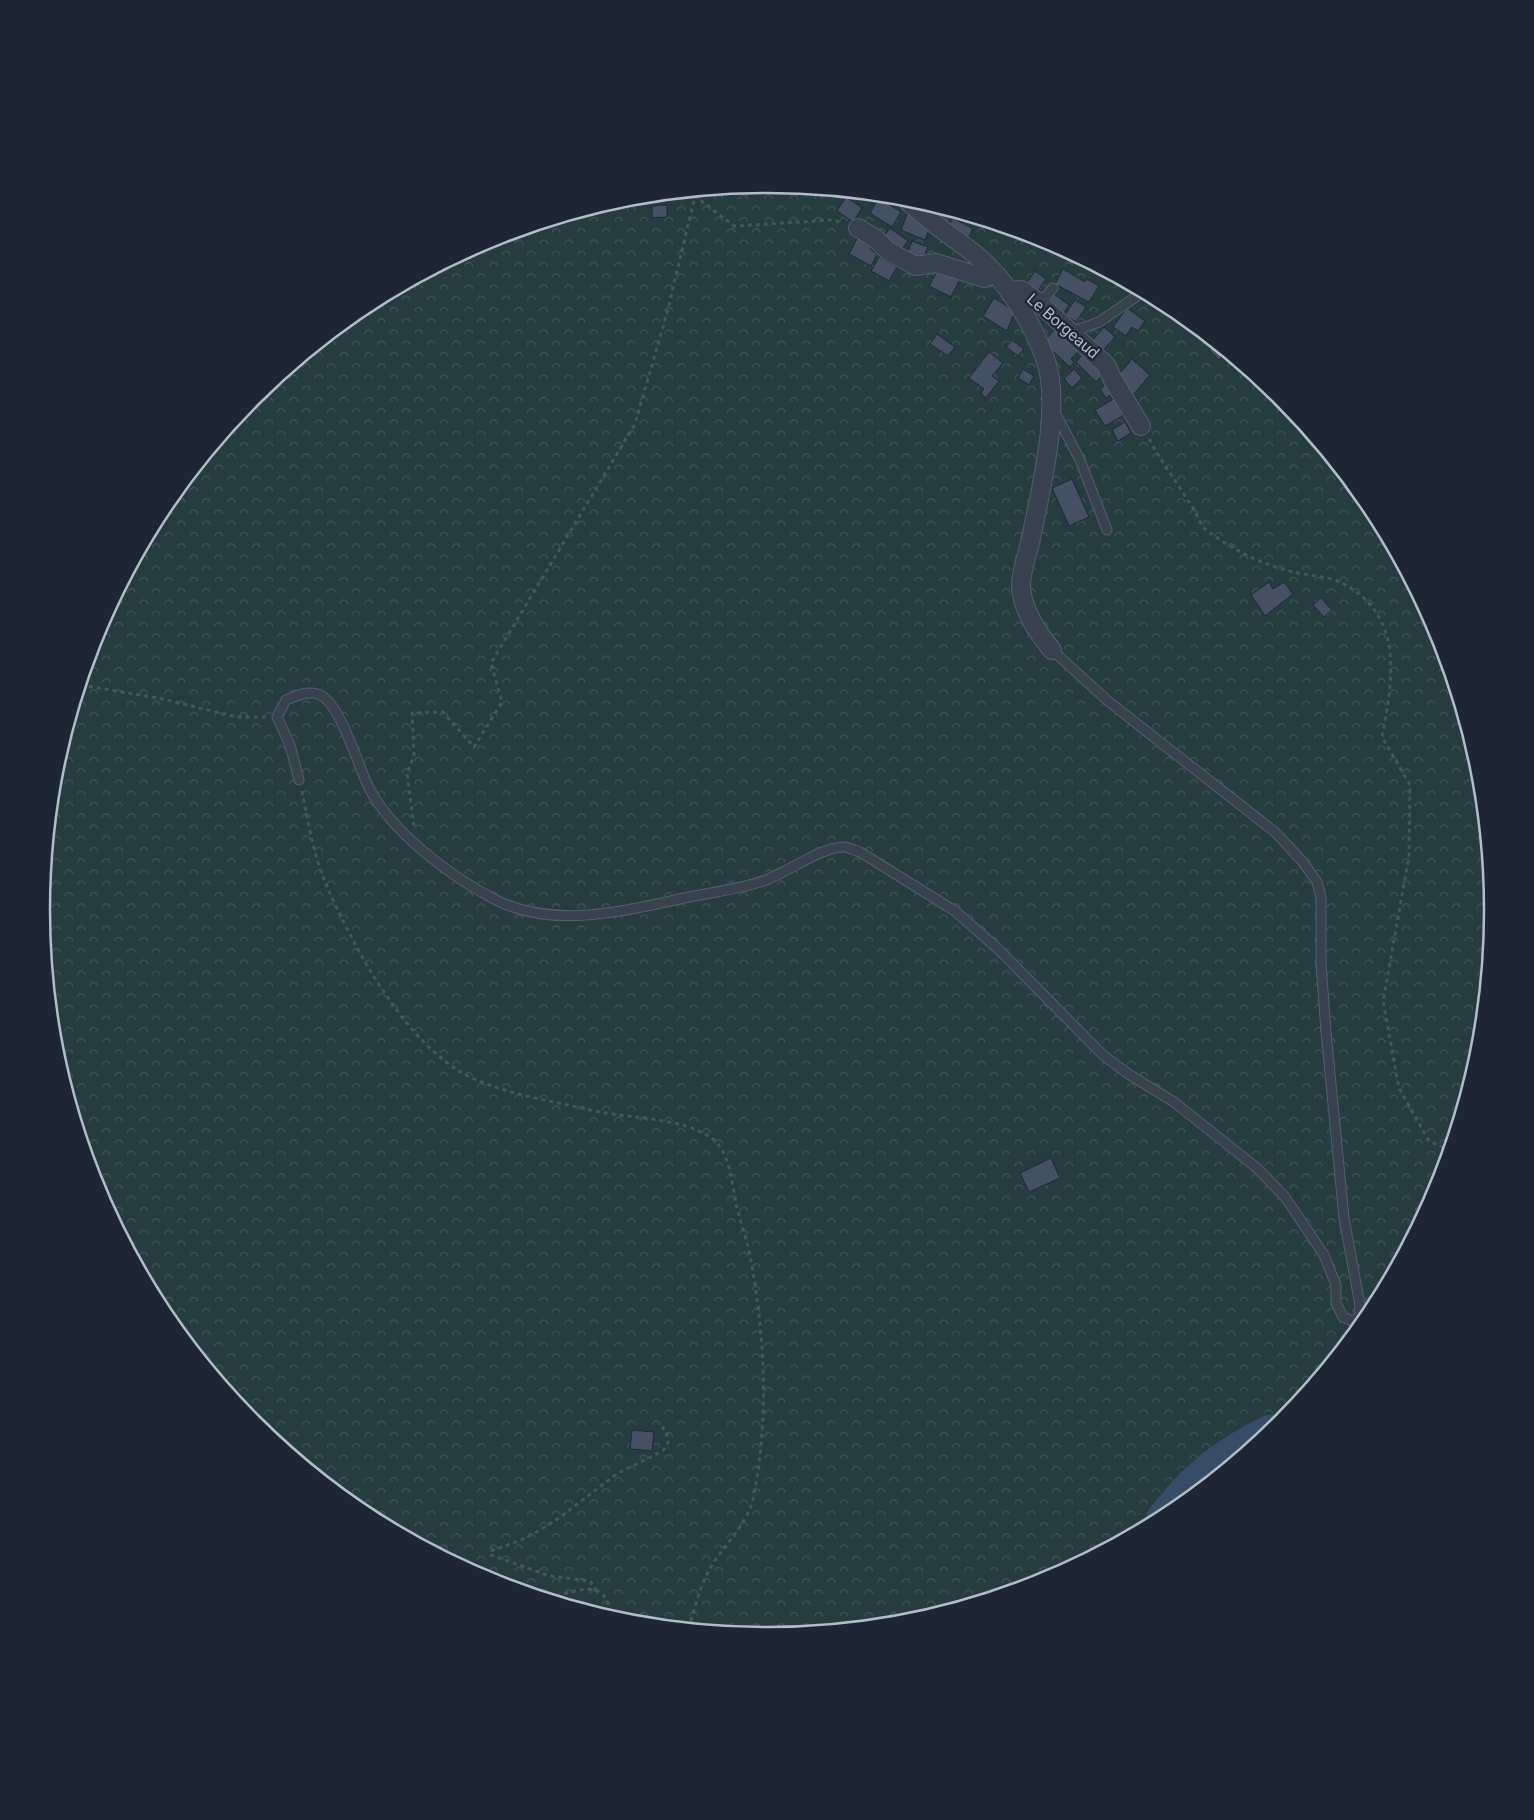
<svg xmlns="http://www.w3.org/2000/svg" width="1534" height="1820" viewBox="0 0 1534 1820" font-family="Roboto,sans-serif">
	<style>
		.forest { fill: url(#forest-crowns) }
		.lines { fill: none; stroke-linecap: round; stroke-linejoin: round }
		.river { stroke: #394c67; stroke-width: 31 }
		.building { fill: #455162; stroke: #1f2835 }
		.service-casing { stroke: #565f6c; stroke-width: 11 }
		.minor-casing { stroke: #565f6c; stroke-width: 20 }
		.path { stroke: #44595c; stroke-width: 3; stroke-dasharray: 4 4; stroke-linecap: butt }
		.service { stroke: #38414e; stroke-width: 9 }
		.minor { stroke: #38414e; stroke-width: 18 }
		.labels { text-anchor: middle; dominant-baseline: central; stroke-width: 4.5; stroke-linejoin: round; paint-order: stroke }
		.street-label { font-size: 16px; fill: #b4bcc9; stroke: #1d2633 }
		.rim { fill: none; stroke: #b4bcc9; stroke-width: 2.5 }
	</style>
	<defs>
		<pattern id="forest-crowns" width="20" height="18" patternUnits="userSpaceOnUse" patternTransform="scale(1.25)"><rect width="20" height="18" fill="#263c3f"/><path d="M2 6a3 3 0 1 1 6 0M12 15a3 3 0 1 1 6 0" fill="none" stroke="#435659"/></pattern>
	</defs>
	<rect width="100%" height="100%" fill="#242f3e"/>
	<circle class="forest" cx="767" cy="910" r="723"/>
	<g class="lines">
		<path class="river" d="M 1162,1518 C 1194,1476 1224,1452 1271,1430"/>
	</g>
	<g class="building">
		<path d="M 846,197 L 862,208 L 853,222 L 837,211 Z"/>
		<path d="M 879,198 L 901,212 L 892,227 L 870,213 Z"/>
		<path d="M 920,202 L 947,210 L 942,221 Z"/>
		<path d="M 667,205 L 667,217 L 652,218 L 652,206 Z"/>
		<path d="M 907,214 L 931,224 L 925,240 L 901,230 Z"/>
		<path d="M 953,218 L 973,229 L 968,238 L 948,226 Z"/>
		<path d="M 976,219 L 996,225 L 994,228 Z"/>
		<path d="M 890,228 L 908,241 L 899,253 L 881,240 Z"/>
		<path d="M 860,233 L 874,241 L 870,249 L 877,254 L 871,266 L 849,254 Z"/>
		<path d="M 912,241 L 928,247 L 921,264 L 906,257 Z"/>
		<path d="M 879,257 L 897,267 L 889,281 L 871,271 Z"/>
		<path d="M 939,268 L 960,279 L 951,297 L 929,286 Z"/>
		<path d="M 1063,269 L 1085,282 L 1087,279 L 1099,286 L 1089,302 L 1055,284 Z"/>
		<path d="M 1035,271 L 1046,279 L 1035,295 L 1024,287 Z"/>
		<path d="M 1054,294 L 1069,305 L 1062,316 L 1046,306 Z"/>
		<path d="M 994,298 L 1015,311 L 1007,331 L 983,316 Z"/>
		<path d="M 1075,300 L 1086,307 L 1076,322 L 1065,315 Z"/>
		<path d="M 1162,302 L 1170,307 L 1191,324 L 1189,326 L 1175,312 L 1170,317 L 1158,305 Z"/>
		<path d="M 1127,308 L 1145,321 L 1138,331 L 1132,327 L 1126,336 L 1113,327 Z"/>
		<path d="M 1059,325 L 1082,347 L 1071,359 L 1074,362 L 1070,367 L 1043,342 Z"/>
		<path d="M 1104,327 L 1115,337 L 1101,353 L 1090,343 Z"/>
		<path d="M 937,334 L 955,347 L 948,356 L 930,344 Z"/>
		<path d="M 1012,340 L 1024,349 L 1018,356 L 1006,347 Z"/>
		<path d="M 1216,344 L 1227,353 L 1219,360 L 1209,350 Z"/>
		<path d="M 1086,351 L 1107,370 L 1096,382 L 1076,362 Z"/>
		<path d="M 989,352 L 1003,363 L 992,376 L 999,381 L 986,398 L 981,393 L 984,389 L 969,378 Z"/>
		<path d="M 1132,359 L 1150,375 L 1133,395 L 1115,379 Z"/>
		<path d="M 1023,369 L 1034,376 L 1029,385 L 1018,378 Z"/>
		<path d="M 1074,369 L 1082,378 L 1072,388 L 1064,379 Z"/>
		<path d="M 1108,383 L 1115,392 L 1106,398 L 1100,389 Z"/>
		<path d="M 1118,396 L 1127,413 L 1105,426 L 1095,410 Z"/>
		<path d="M 1125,422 L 1131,433 L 1118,441 L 1112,430 Z"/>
		<path d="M 1072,479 L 1089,517 L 1069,526 L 1052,488 Z"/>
		<path d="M 1269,582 L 1273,589 L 1284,582 L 1293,594 L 1265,616 L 1251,595 Z"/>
		<path d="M 1321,598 L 1332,610 L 1324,617 L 1313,605 Z"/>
		<path d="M 1051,1158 L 1060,1178 L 1029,1192 L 1020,1173 Z"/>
		<path d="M 632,1430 L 654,1432 L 652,1451 L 630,1449 Z"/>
	</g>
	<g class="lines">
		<defs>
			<g id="service">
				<path d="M 1040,304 L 1053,288"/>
				<path d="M 1071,332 L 1099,322 L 1143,292"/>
				<path d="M 1052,414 L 1058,418 L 1080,460 L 1107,530"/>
				<path d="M 299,780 L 290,745 L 277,717 L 286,700 C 298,695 314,688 325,698 C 343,714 357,762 368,786 C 391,832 451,877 496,900 C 556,930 627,910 689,897 C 714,892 741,889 766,880 C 787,872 821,848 842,847 C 847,846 855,851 860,852 L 955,911 L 997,948 L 1104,1056 L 1130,1075 L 1174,1102 L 1257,1168 L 1285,1197 L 1324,1255 L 1336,1285 L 1336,1303 L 1343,1317 L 1352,1321 L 1359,1317 L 1360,1305 L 1344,1218 L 1326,1032 L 1321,964 L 1321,897 L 1317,882 L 1302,861 L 1276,833 L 1108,701 L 1052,650"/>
			</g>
			<g id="minor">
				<path d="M 905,198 C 926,220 952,236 976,255 C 1007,281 1031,320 1045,358 C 1062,404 1041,489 1031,538 C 1028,553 1021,570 1021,586 C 1022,610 1037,632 1052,650"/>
				<path d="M 858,228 L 875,238 L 888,251 L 916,266 L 936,263 L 984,278 L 994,273"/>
				<path d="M 1009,291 L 1021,290 L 1037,301 L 1106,365 L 1113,380 L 1141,426"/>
			</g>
		</defs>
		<use href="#service" class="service-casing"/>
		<use href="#minor" class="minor-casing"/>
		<g class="path">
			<path d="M 685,192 L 695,196"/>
			<path d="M 1149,439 C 1163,465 1181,488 1196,513 C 1199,519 1200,525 1205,529 C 1231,549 1262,565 1294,572 C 1308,576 1329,576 1342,583 C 1405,616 1393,679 1382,737 L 1410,785 L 1409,857 L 1383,1001 L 1399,1088 L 1429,1141 L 1449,1150"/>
			<path d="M 81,685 L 163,699 L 237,717 L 267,717"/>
			<path d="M 302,791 C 308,821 313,853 325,882 C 352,945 405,1044 468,1076 C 505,1094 547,1100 586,1109 C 624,1119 678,1116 710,1137 C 731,1150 732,1186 737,1208 C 741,1224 747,1240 750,1256 C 765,1334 769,1417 754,1495 C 748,1525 724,1544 709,1570 C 700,1588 694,1609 689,1628"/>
			<path d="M 414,826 L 407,774 L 414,755 L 412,713 L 443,712 L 474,747 L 502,702 L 491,663 L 635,424 L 667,313 L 695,196 L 734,226 L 833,220 L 843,223"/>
			<path d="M 597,1591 L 590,1581 L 550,1576 L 491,1555 L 490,1551 L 519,1541 L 535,1533 L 559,1518 L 618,1473 L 661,1452 C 670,1445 671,1436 662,1427"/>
			<path d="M 549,1599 C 565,1594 597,1579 607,1601 C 609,1605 608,1612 609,1617"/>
		</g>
		<use href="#service" class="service"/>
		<use href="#minor" class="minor"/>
	</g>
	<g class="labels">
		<g class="street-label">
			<text transform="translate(1063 326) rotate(41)">Le Borgeaud</text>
		</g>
	</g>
	<path d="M0 0H1534V1820H0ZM50 910a717 717 0 1 1 1434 0a717 717 0 1 1-1434 0Z" fill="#1d2633" fill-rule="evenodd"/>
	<path class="rim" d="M50 910a717 717 0 1 1 1434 0a717 717 0 1 1-1434 0Z"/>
</svg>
